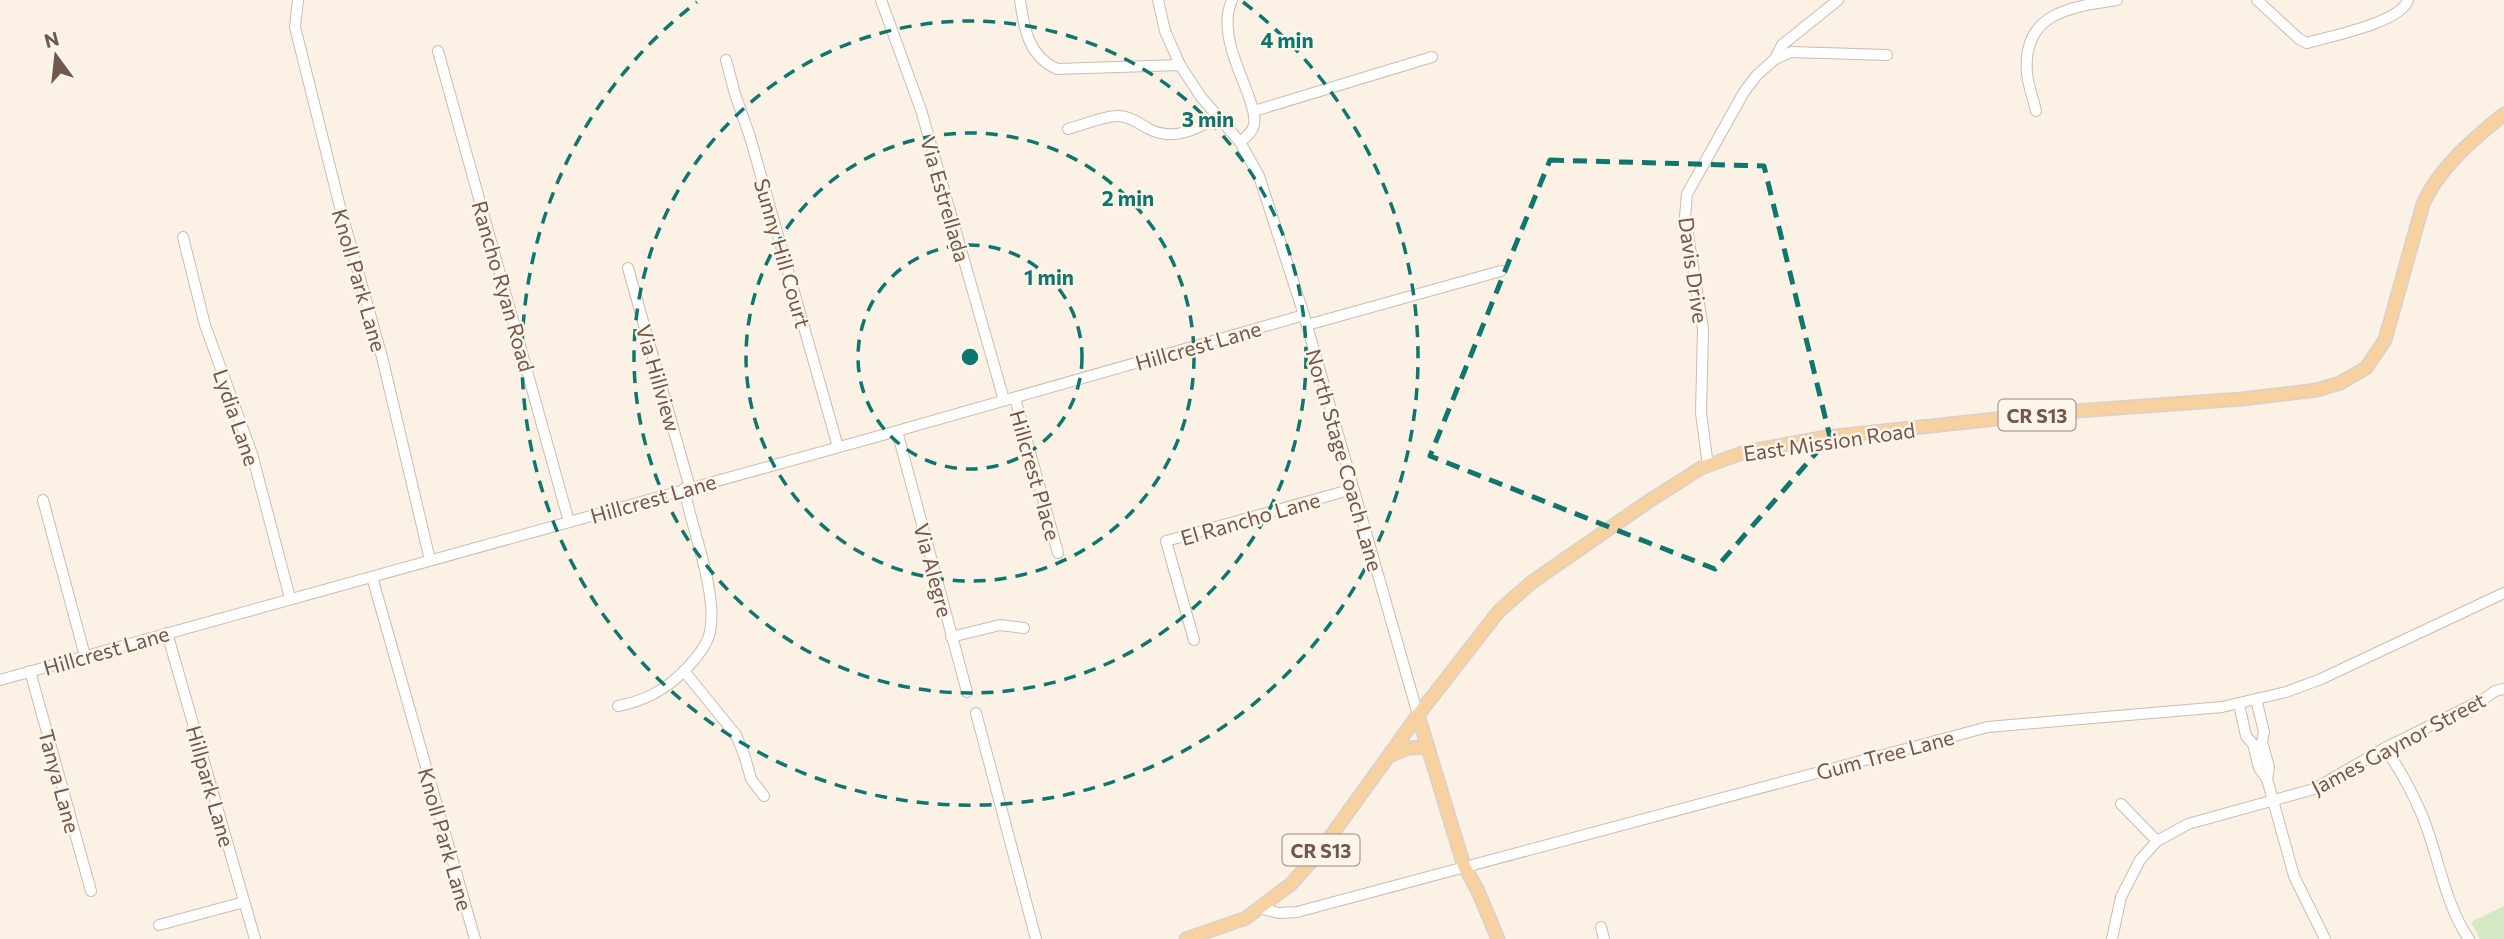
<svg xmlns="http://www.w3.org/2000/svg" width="2504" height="939" viewBox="0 0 2504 939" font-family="Commissioner,sans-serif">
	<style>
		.green { fill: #d4e8c4 }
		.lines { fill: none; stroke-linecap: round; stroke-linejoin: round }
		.minor-casing { stroke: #cebbae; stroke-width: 12 }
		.major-casing { stroke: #d8d0cd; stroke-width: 15 }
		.minor { stroke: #fff; stroke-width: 10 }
		.major { stroke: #f7d2a0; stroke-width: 12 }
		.marked { fill: none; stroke: #0f766e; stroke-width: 5; stroke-dasharray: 14 9; stroke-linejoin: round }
		.ring { fill: none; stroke: #0f766e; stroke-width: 3.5; stroke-dasharray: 12 9 }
		.labels { text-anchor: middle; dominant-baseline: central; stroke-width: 5; stroke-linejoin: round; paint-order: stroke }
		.shield { fill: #fef5ea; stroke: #9c867b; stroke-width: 2 }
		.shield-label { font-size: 19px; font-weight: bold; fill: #72574b }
		.street-label { font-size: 21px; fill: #72574b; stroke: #fef5ea }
		.centre { fill: #0f766e; stroke: #fef5ea; stroke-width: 3.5 }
		.ring-label { font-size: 21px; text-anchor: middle; font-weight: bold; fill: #0f766e; stroke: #fef5ea; stroke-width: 5; stroke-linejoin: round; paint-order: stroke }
	</style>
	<rect width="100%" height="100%" fill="#fbf1e4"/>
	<path class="green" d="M 2504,906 L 2504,939 L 2480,939 L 2471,922 Z"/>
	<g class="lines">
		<defs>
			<g id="minor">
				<path d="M 298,0 L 295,27 L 340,207 L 382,357 L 430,560"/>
				<path d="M 881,0 L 921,110 L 1004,400"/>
				<path d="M 1020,0 C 1024,28 1028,56 1057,69 L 1180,65"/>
				<path d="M 1158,0 L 1165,31 L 1180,65 L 1201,97 L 1240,142 L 1259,176 L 1304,315 L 1418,715"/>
				<path d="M 1232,0 C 1219,29 1237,65 1248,94 C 1251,104 1256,114 1254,125 C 1252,133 1246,137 1240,142"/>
				<path d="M 2257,0 L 2299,39 L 2307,43 C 2330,36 2400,23 2408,0"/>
				<path d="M 438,51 L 569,522"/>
				<path d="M 1775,59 L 1782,45 L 1838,0"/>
				<path d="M 726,60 L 735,94 L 750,137 L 838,447"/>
				<path d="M 1254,111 L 1432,57"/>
				<path d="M 2036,111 C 2033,98 2028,85 2027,73 C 2022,13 2070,7 2117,0"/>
				<path d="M 1068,129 C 1083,125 1101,117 1116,116 C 1127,115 1138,122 1147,128 C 1172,142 1196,130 1219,116"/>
				<path d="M 183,237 L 205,325 L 252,454 L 290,598"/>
				<path d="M 628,268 L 690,488"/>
				<path d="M 1307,325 L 1501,271"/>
				<path d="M 1015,398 L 1058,553"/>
				<path d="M 897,431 L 967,692"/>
				<path d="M 1708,466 L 1701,413 L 1703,329 L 1685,217 L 1687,194 L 1744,92 L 1757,75 L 1775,59 L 1791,52 L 1887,55"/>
				<path d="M 43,500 L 85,656"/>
				<path d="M 372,577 L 475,939"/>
				<path d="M 167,633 L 255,939"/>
				<path d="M 951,637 L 1000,625 L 1024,628"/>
				<path d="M 1194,640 L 1166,541 L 1353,489"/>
				<path d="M 30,671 L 91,891"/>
				<path d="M 684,671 L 736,735 L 745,757 L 751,779 L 764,796"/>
				<path d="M 0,680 L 897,431 L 1304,315"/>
				<path d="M 2256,699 L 2264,732 L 2262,742 L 2269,767 L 2267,779"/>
				<path d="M 2239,704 L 2246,736 L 2253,744 L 2259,768 L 2267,779 L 2294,876 L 2325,939"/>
				<path d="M 618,706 C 644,701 664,691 683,672 C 693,662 707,646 710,632 C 718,594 692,529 684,489"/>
				<path d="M 976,713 L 1036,939"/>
				<path d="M 2385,748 C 2399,768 2412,792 2422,815 C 2439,856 2444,903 2469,939"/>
				<path d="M 2121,804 L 2157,841"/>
				<path d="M 1259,908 L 1279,913 L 1297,912 L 1988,727 L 2222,707 L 2286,692 L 2321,679 L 2504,593"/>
				<path d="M 159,925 L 244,902"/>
				<path d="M 1601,927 L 1604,939"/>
				<path d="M 2112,939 L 2121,897 L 2140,860 L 2157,841 L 2188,824 L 2314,789 L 2385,748 L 2484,699 L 2495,691 L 2504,689"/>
			</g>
			<g id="major">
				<path d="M 1418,715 L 1464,866 L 1477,889 L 1498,939"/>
				<path d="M 1392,755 L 1408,748 L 1428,747"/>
				<path d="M 1186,939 L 1246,918 L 1291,884 L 1318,854 L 1418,715 L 1499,611 L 1532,582 L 1646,503 L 1701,468 L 1745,452 L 1827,437 L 2062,412 L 2242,399 L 2317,390 L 2340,383 L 2366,368 L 2385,340 L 2423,204 C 2440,166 2473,140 2504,114"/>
			</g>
		</defs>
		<use href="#minor" class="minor-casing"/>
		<use href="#major" class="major-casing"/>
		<use href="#minor" class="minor"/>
		<use href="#major" class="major"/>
	</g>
	<path class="marked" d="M 1550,160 L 1764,166 L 1830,437 L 1715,569 L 1430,456 Z"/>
	<g class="ring">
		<circle cx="970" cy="357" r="112"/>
		<circle cx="970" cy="357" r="224"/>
		<circle cx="970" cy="357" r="336"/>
		<path d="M1243 2A448 448 0 1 1 697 2"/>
	</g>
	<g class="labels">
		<g class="shield">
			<rect x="1998.5" y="399.5" width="77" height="31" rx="5"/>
			<rect x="1282.5" y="834.5" width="77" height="31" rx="5"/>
		</g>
		<g class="shield-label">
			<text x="2037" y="415">CR S13</text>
			<text x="1321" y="850">CR S13</text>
		</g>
		<g class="street-label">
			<text transform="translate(946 199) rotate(74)">Via Estrellada</text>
			<text transform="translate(783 253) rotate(74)">Sunny Hill Court</text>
			<text transform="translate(1694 270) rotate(82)">Davis Drive</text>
			<text transform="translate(360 280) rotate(74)">Knoll Park Lane</text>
			<text transform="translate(504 286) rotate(74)">Rancho Ryan Road</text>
			<text transform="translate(1198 345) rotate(-16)">Hillcrest Lane</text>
			<text transform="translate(659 378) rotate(74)">Via Hillview</text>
			<text transform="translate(237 417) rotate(71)">Lydia Lane</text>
			<text transform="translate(1829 441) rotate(-8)">East Mission Road</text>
			<text transform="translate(1345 460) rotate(74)">North Stage Coach Lane</text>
			<text transform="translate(1036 475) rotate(74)">Hillcrest Place</text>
			<text transform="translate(653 498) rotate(-16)">Hillcrest Lane</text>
			<text transform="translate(1250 518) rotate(-16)">El Rancho Lane</text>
			<text transform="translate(934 570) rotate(75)">Via Alegre</text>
			<text transform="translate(106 650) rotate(-16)">Hillcrest Lane</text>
			<text transform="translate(2398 743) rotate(-28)">James Gaynor Street</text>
			<text transform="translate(1885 754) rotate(-15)">Gum Tree Lane</text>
			<text transform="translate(60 781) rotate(75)">Tanya Lane</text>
			<text transform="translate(211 786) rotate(74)">Hillpark Lane</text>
			<text transform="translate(446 839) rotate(74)">Knoll Park Lane</text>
		</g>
	</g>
	<circle cx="970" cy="357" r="10" class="centre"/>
	<g class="ring-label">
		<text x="1287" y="48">4 min</text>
		<text x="1208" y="127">3 min</text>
		<text x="1128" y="206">2 min</text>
		<text x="1049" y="285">1 min</text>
	</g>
	<g transform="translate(56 56) rotate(345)" stroke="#fef5ea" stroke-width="5" paint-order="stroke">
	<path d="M0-5L12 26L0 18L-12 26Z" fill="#72574b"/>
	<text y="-10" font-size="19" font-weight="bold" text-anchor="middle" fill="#72574b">N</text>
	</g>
</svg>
